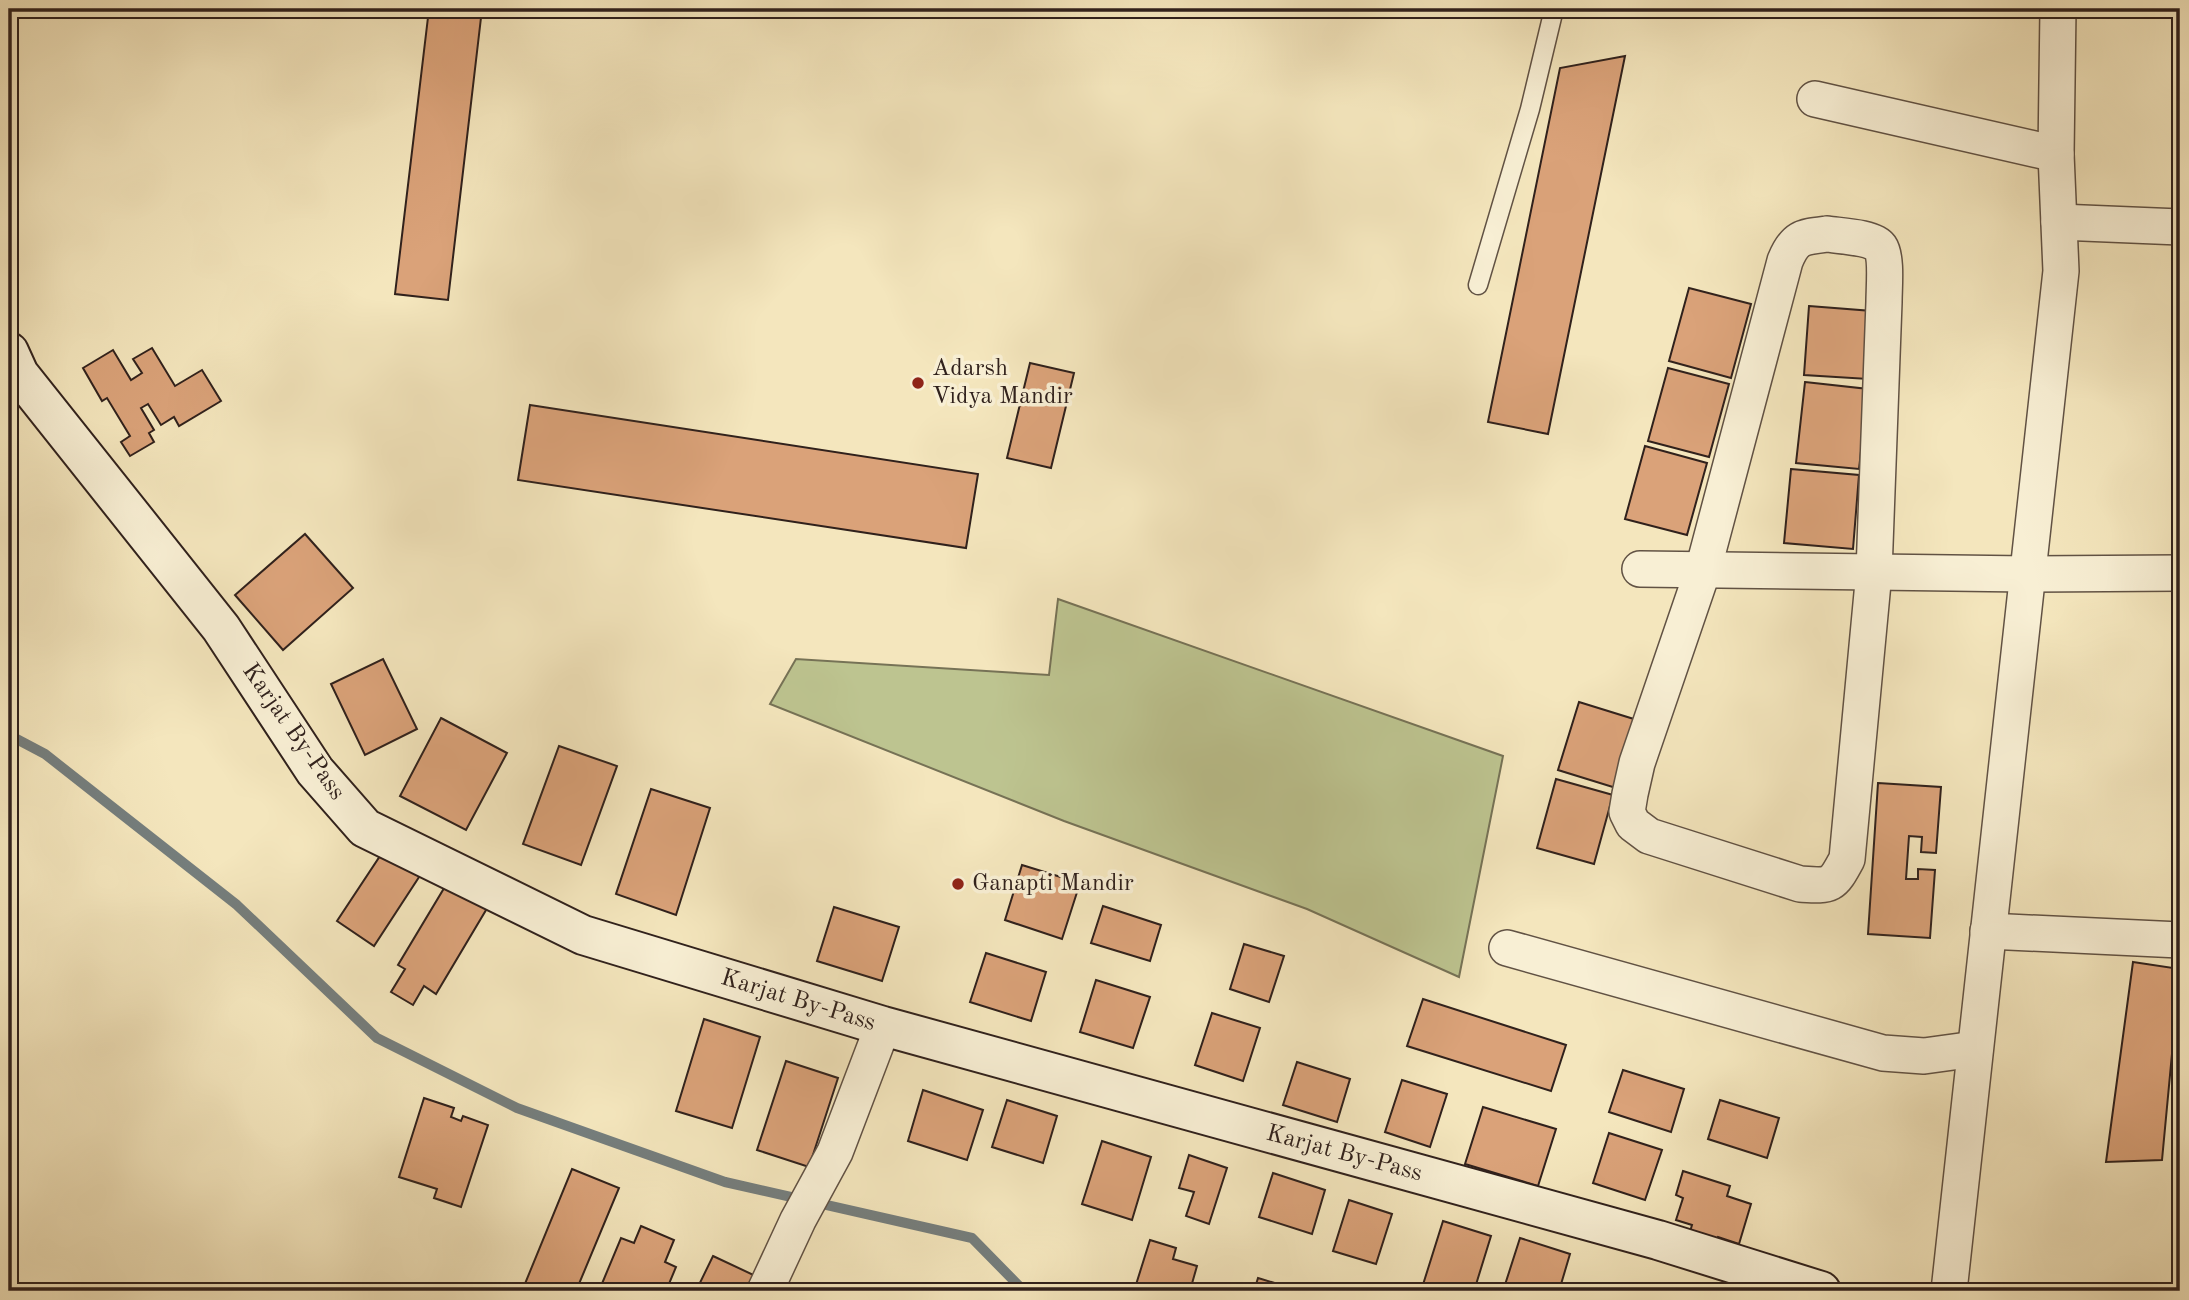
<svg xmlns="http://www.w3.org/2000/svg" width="2189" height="1300" viewBox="0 0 2189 1300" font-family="'Old Standard TT',serif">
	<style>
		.green { fill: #bdc490; stroke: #767256; stroke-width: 2 }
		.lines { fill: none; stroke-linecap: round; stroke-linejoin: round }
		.stream { stroke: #757e7d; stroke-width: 10 }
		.building { fill: #daa279; stroke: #30211c; stroke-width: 2 }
		.service-casing { stroke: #615244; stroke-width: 21 }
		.minor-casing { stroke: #615244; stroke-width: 38 }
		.secondary-casing { stroke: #30211c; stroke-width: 42 }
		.service { stroke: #f8efd4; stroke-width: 18 }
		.minor { stroke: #f8efd4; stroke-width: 35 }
		.secondary { stroke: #f8efd4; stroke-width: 38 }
		.poi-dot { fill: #8f2418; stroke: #f8efd4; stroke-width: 2.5 }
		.labels { text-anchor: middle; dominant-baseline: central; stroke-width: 7; stroke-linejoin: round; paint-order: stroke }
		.poi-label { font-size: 24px; fill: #30211c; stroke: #f8efd4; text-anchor: start }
		.street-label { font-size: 24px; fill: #30211c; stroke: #f8efd4 }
	</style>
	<rect width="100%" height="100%" fill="#f4e6bd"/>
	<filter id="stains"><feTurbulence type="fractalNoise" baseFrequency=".00286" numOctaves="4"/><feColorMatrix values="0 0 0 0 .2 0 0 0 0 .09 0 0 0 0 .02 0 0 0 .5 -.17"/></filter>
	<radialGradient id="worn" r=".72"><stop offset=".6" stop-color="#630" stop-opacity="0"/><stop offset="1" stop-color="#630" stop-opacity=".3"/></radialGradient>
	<path class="green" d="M 1058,599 L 1503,756 L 1459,977 L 1307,909 L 1064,821 L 770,704 L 796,659 L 1049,675 Z"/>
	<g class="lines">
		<path class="stream" d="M 9,735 L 45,754 L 237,905 L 377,1038 L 517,1108 L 725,1182 L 972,1238 L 1024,1291"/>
	</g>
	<g class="building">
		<path d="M 429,9 L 482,9 L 448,300 L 395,294 Z"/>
		<path d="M 565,9 L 624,9 L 623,15 Z"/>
		<path d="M 1625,56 L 1548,434 L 1488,422 L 1560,68 Z"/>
		<path d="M 1689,288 L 1751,304 L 1731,378 L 1669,361 Z"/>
		<path d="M 1809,306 L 1872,311 L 1868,379 L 1804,375 Z"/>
		<path d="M 152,348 L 175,386 L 202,370 L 221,401 L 179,426 L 174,417 L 161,425 L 148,404 L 141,408 L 154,430 L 149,433 L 154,442 L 130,456 L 121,442 L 130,436 L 107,398 L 102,401 L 83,368 L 113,350 L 131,380 L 142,373 L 133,359 Z"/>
		<path d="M 1030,363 L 1074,373 L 1051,468 L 1007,458 Z"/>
		<path d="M 1668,368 L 1729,384 L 1709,457 L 1648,441 Z"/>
		<path d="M 1805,382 L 1868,389 L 1859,469 L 1796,463 Z"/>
		<path d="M 530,405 L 978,474 L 966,548 L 518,480 Z"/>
		<path d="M 1645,446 L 1707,463 L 1687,535 L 1625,519 Z"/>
		<path d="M 1791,469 L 1859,475 L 1853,549 L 1784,543 Z"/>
		<path d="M 305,534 L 353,588 L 283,650 L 235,595 Z"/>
		<path d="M 383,659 L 417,729 L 365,755 L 331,684 Z"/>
		<path d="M 1579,702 L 1637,720 L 1616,788 L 1558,770 Z"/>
		<path d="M 441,718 L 507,753 L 466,830 L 400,796 Z"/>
		<path d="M 559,746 L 617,766 L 581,865 L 523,844 Z"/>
		<path d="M 1556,779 L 1613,795 L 1594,864 L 1537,848 Z"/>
		<path d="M 1878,783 L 1941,787 L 1936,853 L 1921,852 L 1922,837 L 1909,836 L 1906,879 L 1918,879 L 1918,869 L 1935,870 L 1930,938 L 1868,934 Z"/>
		<path d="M 651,789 L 710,808 L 676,915 L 616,894 Z"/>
		<path d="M 384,850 L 421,874 L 374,946 L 337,921 Z"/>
		<path d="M 1022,865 L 1080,883 L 1062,939 L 1005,920 Z"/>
		<path d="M 449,880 L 489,905 L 436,994 L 424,986 L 413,1005 L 391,992 L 405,969 L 398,965 Z"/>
		<path d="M 1103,906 L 1161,925 L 1150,961 L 1091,943 Z"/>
		<path d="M 834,907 L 899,927 L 882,981 L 817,961 Z"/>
		<path d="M 1244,944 L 1284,956 L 1269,1002 L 1230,989 Z"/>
		<path d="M 986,953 L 1046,972 L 1031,1021 L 970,1002 Z"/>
		<path d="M 2133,962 L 2180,969 L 2162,1160 L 2106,1162 Z"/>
		<path d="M 1096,980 L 1150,997 L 1133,1048 L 1080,1032 Z"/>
		<path d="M 1423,999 L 1566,1045 L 1551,1091 L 1407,1046 Z"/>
		<path d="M 1212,1013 L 1260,1028 L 1243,1081 L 1195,1065 Z"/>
		<path d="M 704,1019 L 760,1037 L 732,1128 L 676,1111 Z"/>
		<path d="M 786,1061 L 838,1078 L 809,1167 L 757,1150 Z"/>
		<path d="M 1297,1062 L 1350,1079 L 1337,1122 L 1283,1105 Z"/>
		<path d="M 1623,1070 L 1684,1089 L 1671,1132 L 1609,1112 Z"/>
		<path d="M 1402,1080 L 1447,1094 L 1430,1147 L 1385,1132 Z"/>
		<path d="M 923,1090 L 983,1110 L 967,1160 L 908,1141 Z"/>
		<path d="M 424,1098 L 454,1108 L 451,1117 L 461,1121 L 463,1116 L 488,1125 L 461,1207 L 434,1198 L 437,1189 L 399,1177 Z"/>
		<path d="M 1007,1100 L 1057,1116 L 1043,1163 L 992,1147 Z"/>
		<path d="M 1720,1100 L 1779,1118 L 1767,1158 L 1708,1139 Z"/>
		<path d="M 1483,1107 L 1556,1129 L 1538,1186 L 1465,1164 Z"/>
		<path d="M 1609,1133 L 1662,1150 L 1645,1200 L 1593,1183 Z"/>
		<path d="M 1102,1141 L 1151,1157 L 1132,1220 L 1082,1204 Z"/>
		<path d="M 1189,1155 L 1227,1168 L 1209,1224 L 1186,1216 L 1194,1192 L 1179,1188 Z"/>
		<path d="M 572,1169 L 619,1188 L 576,1291 L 522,1291 Z"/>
		<path d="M 1683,1171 L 1730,1186 L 1727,1196 L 1751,1204 L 1739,1244 L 1718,1237 L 1715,1243 L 1689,1235 L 1692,1225 L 1676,1220 L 1683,1198 L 1676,1195 Z"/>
		<path d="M 1273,1173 L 1325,1190 L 1312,1234 L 1259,1217 Z"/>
		<path d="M 1349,1200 L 1392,1214 L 1376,1264 L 1333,1251 Z"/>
		<path d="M 1443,1221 L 1491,1236 L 1474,1291 L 1421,1291 Z"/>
		<path d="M 641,1226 L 674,1240 L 665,1262 L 676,1267 L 666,1291 L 614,1291 L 601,1286 L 621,1238 L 634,1243 Z"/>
		<path d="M 1520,1238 L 1570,1254 L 1559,1291 L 1503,1291 Z"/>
		<path d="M 1150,1240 L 1176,1248 L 1173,1259 L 1197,1266 L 1191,1287 L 1205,1291 L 1134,1291 Z"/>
		<path d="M 713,1256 L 762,1279 L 756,1291 L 696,1291 Z"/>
		<path d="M 1258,1278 L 1291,1288 L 1290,1291 L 1254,1291 Z"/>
		<path d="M 1612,1286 L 1629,1291 L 1611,1291 Z"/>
	</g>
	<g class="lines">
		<defs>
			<path id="service" d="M 1478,285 L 1530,109 L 1554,9"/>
			<g id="minor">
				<path d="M 1815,99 L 2056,154"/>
				<path d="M 2059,222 L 2180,227"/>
				<path d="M 1827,234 C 1839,236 1873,237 1880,247 C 1887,257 1884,288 1884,302 L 1874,572 L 1847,859 C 1832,887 1831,886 1800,884 L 1649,836 L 1633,824 L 1627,812 L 1630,794 L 1637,763 L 1703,570 L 1785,261 C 1795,237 1802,237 1827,234 Z"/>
				<path d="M 1640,569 L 2028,574 L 2180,573"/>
				<path d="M 1988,931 L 2180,940"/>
				<path d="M 1507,948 L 1883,1053 L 1924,1056 L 1975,1049"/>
				<path d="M 765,1291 L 798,1220 L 835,1152 L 883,1026"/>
				<path d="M 1949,1291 L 2061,271 L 2056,154 L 2058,9"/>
			</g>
			<path id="secondary" d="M 9,352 L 19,374 L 221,628 L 315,771 L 365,828 L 583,935 L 883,1026 L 1658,1240 L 1821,1291"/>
		</defs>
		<use href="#service" class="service-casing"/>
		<use href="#minor" class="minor-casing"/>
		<use href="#secondary" class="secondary-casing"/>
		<use href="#service" class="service"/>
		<use href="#minor" class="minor"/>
		<use href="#secondary" class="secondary"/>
	</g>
	<g class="poi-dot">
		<circle cx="918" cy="383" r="7"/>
		<circle cx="958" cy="884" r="7"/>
	</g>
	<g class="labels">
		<g class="poi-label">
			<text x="932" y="369">Adarsh<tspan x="932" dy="28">Vidya Mandir</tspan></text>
			<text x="972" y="884">Ganapti Mandir</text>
		</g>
		<g class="street-label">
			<text transform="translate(293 732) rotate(55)">Karjat By-Pass</text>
			<text transform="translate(798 1001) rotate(17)">Karjat By-Pass</text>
			<text transform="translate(1344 1154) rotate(15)">Karjat By-Pass</text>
		</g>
	</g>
	<rect width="2189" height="1300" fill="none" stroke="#f4e6bd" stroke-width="35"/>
	<rect x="10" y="10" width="2168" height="1279" fill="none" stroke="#30211c" stroke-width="3.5"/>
	<rect x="18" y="18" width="2154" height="1265" fill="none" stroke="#30211c" stroke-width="2"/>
	<rect width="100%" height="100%" filter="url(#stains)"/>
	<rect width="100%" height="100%" fill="url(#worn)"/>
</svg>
